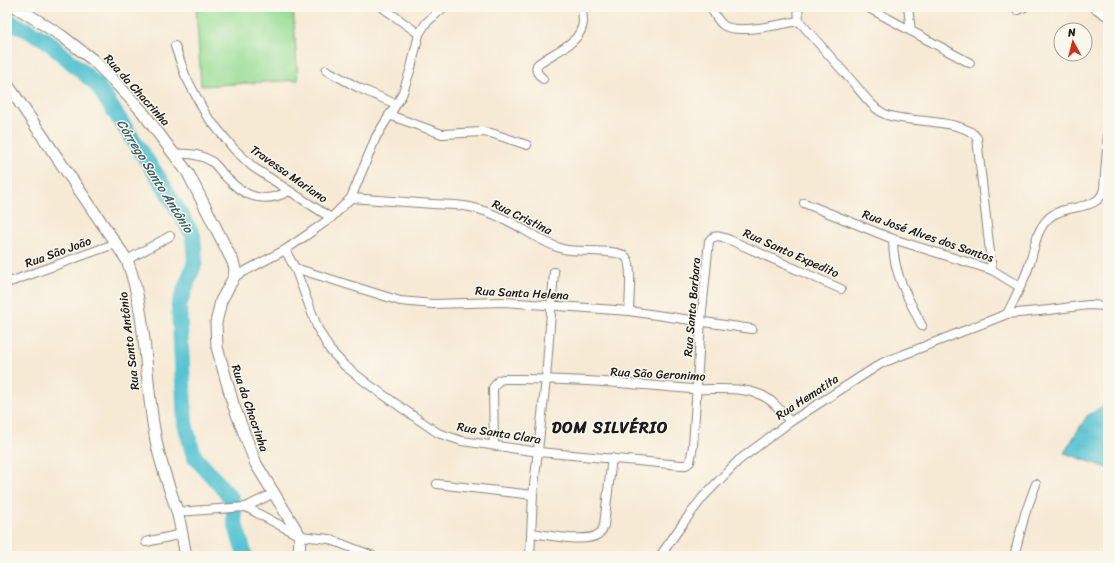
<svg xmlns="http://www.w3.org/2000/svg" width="1115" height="563" viewBox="0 0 1115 563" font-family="Sriracha,sans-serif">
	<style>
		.pitch { fill: #97dd96; stroke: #5a7c59 }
		.water { fill: url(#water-ripples); stroke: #3a7077 }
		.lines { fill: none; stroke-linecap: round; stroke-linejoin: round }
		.river { stroke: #57c3d2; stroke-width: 16 }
		.minor-casing { stroke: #898378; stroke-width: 10 }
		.major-casing { stroke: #898378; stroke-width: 13 }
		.minor { stroke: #fff; stroke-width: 8 }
		.major { stroke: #fff; stroke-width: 11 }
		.labels { text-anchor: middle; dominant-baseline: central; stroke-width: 3; stroke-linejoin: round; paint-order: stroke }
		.street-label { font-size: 12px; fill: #1c1c1c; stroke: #fbf7ec }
		.water-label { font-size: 13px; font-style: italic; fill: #345f65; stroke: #fbf7ec }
		.district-label { font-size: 16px; font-weight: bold; letter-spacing: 1px; fill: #1c1c1c; stroke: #fbf7ec }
	</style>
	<defs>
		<pattern id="water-ripples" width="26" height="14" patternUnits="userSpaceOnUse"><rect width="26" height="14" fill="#57c3d2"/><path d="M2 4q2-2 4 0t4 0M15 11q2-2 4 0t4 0" fill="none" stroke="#4ba7b4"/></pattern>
	</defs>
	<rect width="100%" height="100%" fill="#fbf7ec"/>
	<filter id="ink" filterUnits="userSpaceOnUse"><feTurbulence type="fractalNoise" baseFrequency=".025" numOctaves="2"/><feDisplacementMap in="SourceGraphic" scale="8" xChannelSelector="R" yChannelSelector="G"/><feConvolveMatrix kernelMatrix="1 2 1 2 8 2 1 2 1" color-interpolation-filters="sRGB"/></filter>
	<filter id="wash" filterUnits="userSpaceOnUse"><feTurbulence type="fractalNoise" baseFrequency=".012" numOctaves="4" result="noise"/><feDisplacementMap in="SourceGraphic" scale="16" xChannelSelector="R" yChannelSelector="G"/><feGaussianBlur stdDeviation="0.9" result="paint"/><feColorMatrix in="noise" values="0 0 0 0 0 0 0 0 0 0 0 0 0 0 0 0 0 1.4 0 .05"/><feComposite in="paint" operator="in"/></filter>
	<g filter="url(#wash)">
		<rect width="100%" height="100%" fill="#f6ead5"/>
		<path class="pitch" d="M 196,7 L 293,7 L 298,80 L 201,86 Z"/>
		<path class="water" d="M 1108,396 L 1108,468 L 1064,453 L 1087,416 L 1103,406 Z"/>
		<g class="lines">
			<path class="river" d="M 7,20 L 46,40 L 96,84 L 160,180 L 193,235 L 195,262 L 179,305 L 185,424 L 194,456 L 232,499 L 235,523 L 245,556"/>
		</g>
	</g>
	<g filter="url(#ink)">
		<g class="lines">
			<defs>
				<g id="minor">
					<path d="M 382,7 L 419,34"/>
					<path d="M 711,7 C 714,14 717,20 723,25 C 737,35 782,24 799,21"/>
					<path d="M 798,7 L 799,21"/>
					<path d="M 867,7 L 970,63"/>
					<path d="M 908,7 L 911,31"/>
					<path d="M 1093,7 L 1108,17"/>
					<path d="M 1017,10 L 1025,7"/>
					<path d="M 799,21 C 816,40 833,60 850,79 C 861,91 872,109 887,115 C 910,123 965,119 977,138 L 992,270"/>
					<path d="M 175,46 L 185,75 L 206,115 L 234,149 L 253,167 L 331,218"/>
					<path d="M 326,70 L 359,88 L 396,104"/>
					<path d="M 543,79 C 539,75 535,72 537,65 C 552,52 580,45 583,23 C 583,18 582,12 582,7"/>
					<path d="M 389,115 L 442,134 L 482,132 L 491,133 L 527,145"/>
					<path d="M 174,154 C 188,153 199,154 211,161 C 217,165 222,174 228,179 C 246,198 265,204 289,191"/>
					<path d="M 351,198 C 378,200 406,202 433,204 C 448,205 463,204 478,209 C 491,213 503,218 514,224 C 530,233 545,244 563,249 C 578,253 617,248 626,257 C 633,265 629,299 629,311"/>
					<path d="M 804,203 L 893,239 L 992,270 L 1020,287"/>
					<path d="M 893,239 C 893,275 907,295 922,326"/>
					<path d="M 285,250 L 295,268 L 318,329 L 330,350 L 345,366 L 368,384 L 412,415 L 438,433 L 462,441 L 539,452 L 681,465 L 686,465 L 690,462 L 693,446 L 701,321 L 709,241 C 714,233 723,237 730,240 L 841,289"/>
					<path d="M 127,260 L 170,236"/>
					<path d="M 295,268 L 400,301 L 433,304 L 503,302 L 629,311 L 752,329"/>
					<path d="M 234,277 L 285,250 L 304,237 L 331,218 L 351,198 L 376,137 L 402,95 L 411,68 L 419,34 L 426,23 L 444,7"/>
					<path d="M 7,283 L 117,243"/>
					<path d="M 1007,314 C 1015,298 1023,283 1029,266 C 1035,248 1035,230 1050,217 C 1066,203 1099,212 1104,189 L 1108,134"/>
					<path d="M 494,445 L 493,388 L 499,380 L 504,379 C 567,378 630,384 692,389 C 716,390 739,386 761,395 C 773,400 782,412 790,422"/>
					<path d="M 437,484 L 533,495"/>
					<path d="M 246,507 L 300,536 L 329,539 L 373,556"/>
					<path d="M 177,512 L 246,507 L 274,493"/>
					<path d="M 532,533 C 547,535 585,543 597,535 C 601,533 603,529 604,525 L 612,458"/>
					<path d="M 146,542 L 182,534"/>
					<path d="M 530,556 L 533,495 L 546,379 L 554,272"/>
					<path d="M 660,556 L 684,522 L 703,497 L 739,460 L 790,422 L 882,363 L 1007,314 L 1049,310 L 1088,305 L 1108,306"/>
					<path d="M 1014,556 L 1025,514 L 1036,484"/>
				</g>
				<g id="major">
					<path d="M 16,7 L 62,36 L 93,60 L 111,78 L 141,110 L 188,173 L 233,262 L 235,269 L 234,277 L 221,301 L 216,323 L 217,347 L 233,404 L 256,464 L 300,536 L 299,556"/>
					<path d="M 7,84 L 127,260 C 148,316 144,377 155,435 C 159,461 169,486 177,511 C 181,526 183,541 186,556"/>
				</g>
			</defs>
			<use href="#minor" class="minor-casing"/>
			<use href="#major" class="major-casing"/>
			<use href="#minor" class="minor"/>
			<use href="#major" class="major"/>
		</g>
	</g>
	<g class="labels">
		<g class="street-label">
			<text transform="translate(137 90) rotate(48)">Rua da Chacrinha</text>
			<text transform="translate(289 174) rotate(35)">Travessa Mariano</text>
			<text transform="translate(522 217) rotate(26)">Rua Cristina</text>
			<text transform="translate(928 236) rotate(19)">Rua José Alves dos Santos</text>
			<text transform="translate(58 252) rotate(-20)">Rua São João</text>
			<text transform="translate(791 253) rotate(24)">Rua Santo Expedito</text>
			<text transform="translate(522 293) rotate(3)">Rua Santa Helena</text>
			<text transform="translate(692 307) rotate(-85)">Rua Santa Barbara</text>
			<text transform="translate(129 341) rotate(-97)">Rua Santo Antônio</text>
			<text transform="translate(658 374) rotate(3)">Rua São Geronimo</text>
			<text transform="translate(807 397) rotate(-33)">Rua Hematita</text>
			<text transform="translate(250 408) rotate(71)">Rua da Chacrinha</text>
			<text transform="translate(499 433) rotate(9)">Rua Santa Clara</text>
		</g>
		<g class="water-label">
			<text transform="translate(155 176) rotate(58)">Córrego Santo Antônio</text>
		</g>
		<g class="district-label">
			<text x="610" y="427">DOM SILVÉRIO</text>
		</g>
	</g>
	<rect width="1115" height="563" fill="none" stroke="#fbf7ec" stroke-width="24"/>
	<g transform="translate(1073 42) rotate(353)"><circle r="19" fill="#fbf7ec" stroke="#a29f99"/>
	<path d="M0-3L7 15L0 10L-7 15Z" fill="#c8321e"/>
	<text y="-6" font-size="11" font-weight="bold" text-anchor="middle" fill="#1c1c1c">N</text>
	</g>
</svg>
